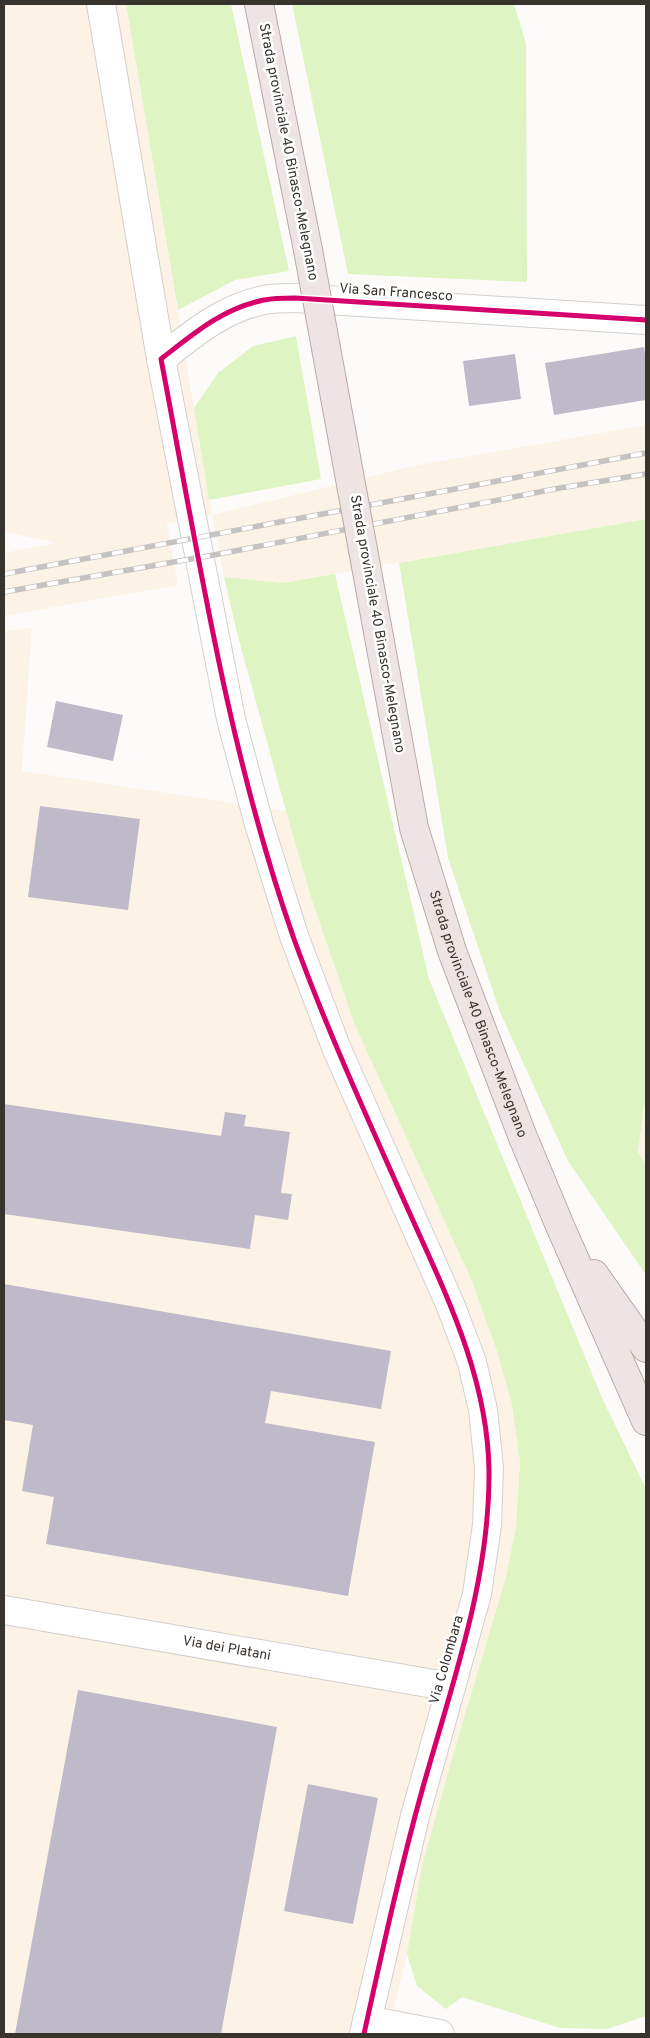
<svg xmlns="http://www.w3.org/2000/svg" width="650" height="2038" viewBox="0 0 650 2038" font-family="Overpass,sans-serif">
	<style>
		.built { fill: #fdf2e6 }
		.green { fill: #def4c3 }
		.building { fill: #bebaca }
		.lines { fill: none; stroke-linecap: round; stroke-linejoin: round }
		.street-casing { stroke: #d3d0cd; stroke-width: 30 }
		.primary-casing { stroke: #baa8a6; stroke-width: 30 }
		.street { stroke: #fffefe; stroke-width: 28 }
		.primary { stroke: #efe4e4; stroke-width: 28 }
		.rail-casing { stroke: #c4c3c2; stroke-width: 5.5 }
		.rail { stroke: #fff; stroke-width: 4; stroke-dasharray: 11; stroke-linecap: butt }
		.primary-bridge-casing { stroke: #baa8a6; stroke-width: 30; stroke-linecap: butt }
		.primary-bridge { stroke: #efe4e4; stroke-width: 28 }
		.cycleway-casing { stroke: #fff; stroke-width: 8 }
		.cycleway { stroke: #d6006c; stroke-width: 5 }
		.labels { text-anchor: middle; dominant-baseline: central; stroke-width: 5; stroke-linejoin: round; paint-order: stroke }
		.street-label { font-size: 14px; fill: #37332d; stroke: #fff }
	</style>
	<rect width="100%" height="100%" fill="#fdfbf9"/>
	<g class="built">
		<path d="M 4,4 L 126,4 L 212,515 L 413,466 L 646,425 L 646,519 L 283,583 L 224,577 L 212,515 L 167,523 L 178,585 L 4,616 L 4,553 L 57,543 L 4,532 Z"/>
		<path d="M 32,627 L 22,771 L 286,811 L 311,897 L 354,1023 L 471,1279 L 496,1348 L 512,1404 L 520,1463 L 516,1527 L 506,1577 L 453,1755 L 422,1866 L 407,1954 L 388,2034 L 4,2034 L 4,632 Z"/>
		<path d="M 646,1091 L 646,1166 L 638,1152 Z"/>
	</g>
	<g class="green">
		<path d="M 126,4 L 231,4 L 289,271 L 235,280 L 178,310 Z"/>
		<path d="M 292,4 L 514,4 L 526,44 L 527,282 L 348,274 Z"/>
		<path d="M 296,336 L 321,479 L 209,500 L 194,408 L 218,373 L 253,346 Z"/>
		<path d="M 646,519 L 646,1091 L 638,1152 L 646,1166 L 646,1275 L 568,1161 L 500,1012 L 448,858 L 399,563 Z"/>
		<path d="M 335,574 L 429,979 L 602,1398 L 646,1489 L 646,2016 L 607,2029 L 560,2028 L 462,1997 L 446,2009 L 417,1986 L 407,1954 L 422,1866 L 453,1755 L 506,1577 L 516,1527 L 520,1463 L 512,1404 L 496,1348 L 471,1279 L 354,1023 L 311,897 L 286,811 L 237,633 L 224,577 L 283,583 Z"/>
	</g>
	<g class="building">
		<path d="M 644,347 L 646,362 L 646,400 L 554,415 L 545,363 Z"/>
		<path d="M 515,354 L 521,399 L 469,406 L 463,361 Z"/>
		<path d="M 56,701 L 123,715 L 113,761 L 47,747 Z"/>
		<path d="M 40,806 L 140,819 L 128,910 L 28,897 Z"/>
		<path d="M 4,1104 L 221,1136 L 225,1112 L 246,1115 L 244,1126 L 290,1132 L 281,1193 L 292,1194 L 288,1220 L 255,1215 L 250,1249 L 4,1214 Z"/>
		<path d="M 4,1284 L 391,1351 L 381,1409 L 271,1391 L 265,1423 L 375,1442 L 348,1596 L 46,1544 L 54,1497 L 22,1491 L 33,1425 L 4,1420 Z"/>
		<path d="M 78,1690 L 277,1727 L 221,2034 L 15,2034 Z"/>
		<path d="M 308,1784 L 378,1798 L 353,1924 L 284,1911 Z"/>
	</g>
	<g class="lines">
		<defs>
			<g id="street">
				<path d="M 101,4 L 161,359 L 231,719 L 259,824 L 294,936 L 336,1047 L 450,1304 L 472,1362 L 483,1410 L 489,1468 L 487,1525 L 477,1594 L 415,1816 L 364,2034"/>
				<path d="M 161,359 C 193,334 223,308 264,300 C 274,298 285,298 295,298 L 646,320"/>
				<path id="s1" d="M 4,1610 L 451,1687"/>
				<path d="M 367,2020 L 440,2034"/>
			</g>
			<g id="primary">
				<path d="M 259,4 L 308,250"/>
				<path id="s2" d="M 379,637 L 414,828 L 452,951 L 522,1135 L 560,1226 L 646,1421"/>
				<path d="M 594,1274 L 646,1348"/>
			</g>
		</defs>
		<use href="#street" class="street-casing"/>
		<use href="#primary" class="primary-casing"/>
		<use href="#street" class="street"/>
		<use href="#primary" class="primary"/>
		<defs>
			<g id="rail">
				<path d="M 4,574 L 646,453"/>
				<path d="M 4,592 L 219,554 L 560,488 L 646,474"/>
			</g>
		</defs>
		<use href="#rail" class="rail-casing"/>
		<use href="#rail" class="rail"/>
		<defs>
			<path id="primary-bridge" d="M 308,250 L 379,637"/>
		</defs>
		<use href="#primary-bridge" class="primary-bridge-casing"/>
		<use href="#primary-bridge" class="primary-bridge"/>
		<defs>
			<path id="cycleway" d="M 364,2034 C 382,1952 400,1869 423,1787 C 452,1684 490,1580 489,1471 C 488,1376 444,1290 406,1205 C 367,1117 327,1030 294,939 C 228,751 198,553 161,359 C 193,334 223,308 264,300 C 274,298 285,298 295,298 L 646,320"/>
		</defs>
		<use href="#cycleway" class="cycleway-casing"/>
		<use href="#cycleway" class="cycleway"/>
	</g>
	<g class="labels">
		<g class="street-label">
			<text transform="translate(288 152) rotate(79)">Strada provinciale 40 Binasco-Melegnano</text>
			<text transform="translate(396 293) rotate(4)">Via San Francesco</text>
			<text transform="translate(377 624) rotate(80)">Strada provinciale 40 Binasco-Melegnano</text>
			<text stroke="none"><textPath href="#s2" startOffset="391">Strada provinciale 40 Binasco-Melegnano</textPath></text>
			<text stroke="none"><textPath href="#s1" startOffset="226">Via dei Platani</textPath></text>
			<text transform="translate(447 1660) rotate(-74)">Via Colombara</text>
		</g>
	</g>
	<rect width="650" height="2038" fill="none" stroke="#37332d" stroke-width="10"/>
</svg>
